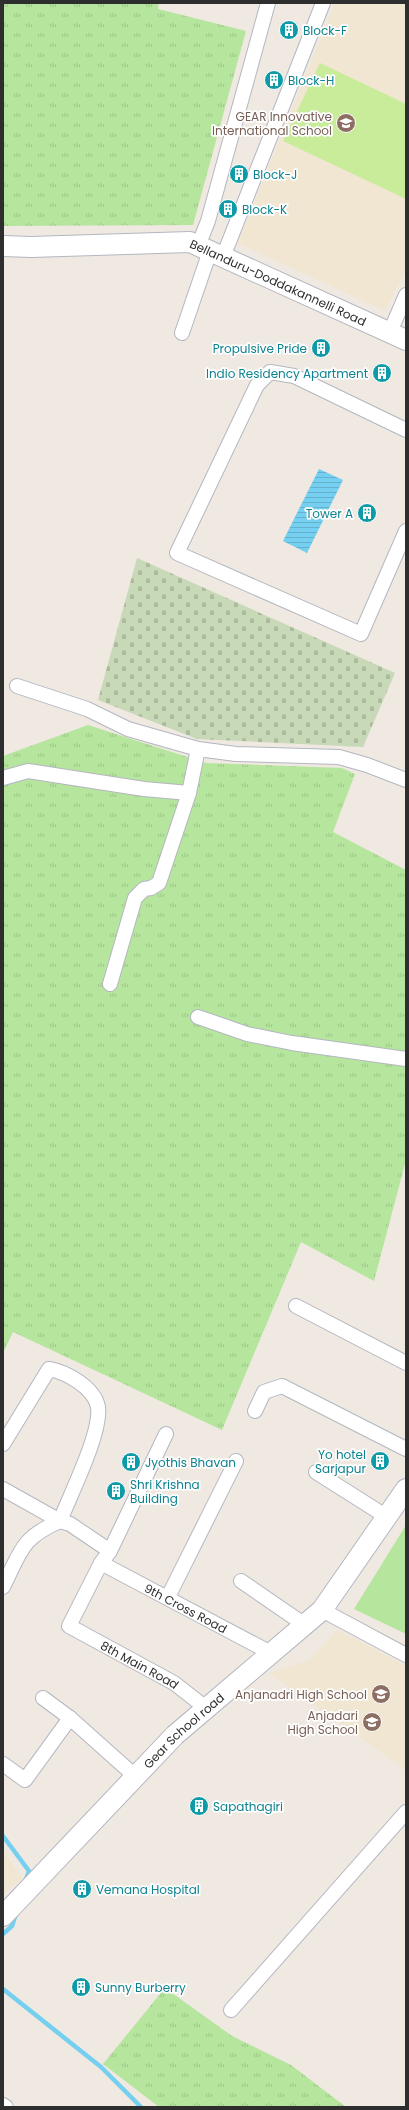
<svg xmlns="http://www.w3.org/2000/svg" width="409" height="2110" viewBox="0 0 409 2110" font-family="Poppins,sans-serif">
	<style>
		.education { fill: #f0e6d1 }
		.grass { fill: url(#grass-tufts) }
		.cemetery { fill: url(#cemetery-stones) }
		.park { fill: #b6e59e }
		.pitch { fill: #c9ec9a }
		.water { fill: url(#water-rules) }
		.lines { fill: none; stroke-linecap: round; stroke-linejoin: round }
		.stream { stroke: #75cff0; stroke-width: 4.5 }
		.street-casing { stroke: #b4b7c1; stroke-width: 16 }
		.secondary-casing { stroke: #b4b7c1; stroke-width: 22 }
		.street { stroke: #fff; stroke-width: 14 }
		.secondary { stroke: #fff; stroke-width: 20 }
		.labels { text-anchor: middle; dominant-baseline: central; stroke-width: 3.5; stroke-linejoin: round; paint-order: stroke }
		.culture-label { font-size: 12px; fill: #0d838f; stroke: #fff; text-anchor: start }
		.education-label { font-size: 12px; fill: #785e54; stroke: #fff; text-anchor: end }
		.street-label { font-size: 12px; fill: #2e2e2e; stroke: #fff }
	</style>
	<defs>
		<pattern id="grass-tufts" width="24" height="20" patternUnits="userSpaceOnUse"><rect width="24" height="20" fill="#b6e59e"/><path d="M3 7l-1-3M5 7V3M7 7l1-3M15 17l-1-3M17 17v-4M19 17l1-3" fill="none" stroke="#9dc588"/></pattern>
		<pattern id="cemetery-stones" width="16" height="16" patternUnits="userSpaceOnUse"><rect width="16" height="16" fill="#c8d9b8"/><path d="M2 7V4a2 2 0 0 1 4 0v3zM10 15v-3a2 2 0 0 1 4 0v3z" fill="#acbb9e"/></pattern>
		<pattern id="water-rules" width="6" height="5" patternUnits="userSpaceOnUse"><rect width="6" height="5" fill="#75cff0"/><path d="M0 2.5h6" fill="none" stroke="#66b2ce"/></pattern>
	</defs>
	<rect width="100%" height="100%" fill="#efe9e1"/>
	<g class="education">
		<path d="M 335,3 L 406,3 L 406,270 L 385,311 L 238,243 Z"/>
		<path d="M 338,1630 L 406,1666 L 406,1770 L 269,1673 L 309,1660 Z"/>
		<path d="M 3,1850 L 22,1878 L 3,1894 Z"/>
	</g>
	<g class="grass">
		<path d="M 3,3 L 159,3 L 158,9 L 246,31 L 193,225 L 3,226 Z"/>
		<path d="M 88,725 L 206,763 L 342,768 L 355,774 L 333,832 L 406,870 L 406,1160 L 374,1281 L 301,1242 L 222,1430 L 13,1332 L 3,1353 L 3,756 Z"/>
		<path d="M 165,1988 L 232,2036 L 291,2065 L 346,2107 L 159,2107 L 103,2064 Z"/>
	</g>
	<path class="cemetery" d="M 137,558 L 395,673 L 363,747 L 197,739 L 98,700 Z"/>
	<path class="park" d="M 406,1525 L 406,1634 L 354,1609 Z"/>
	<path class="pitch" d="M 320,63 L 406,104 L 406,199 L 283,141 Z"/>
	<path class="water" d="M 319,469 L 343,480 L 307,553 L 283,541 Z"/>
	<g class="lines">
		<g class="stream">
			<path d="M 3,1836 L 29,1871 L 25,1882"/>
			<path d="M 3,1934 L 12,1926 L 16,1914"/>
			<path d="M 3,1989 L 101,2067 L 141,2107"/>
		</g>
		<defs>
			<g id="street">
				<path d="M 198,246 L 208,221 L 268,3"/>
				<path d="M 223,257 L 323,3"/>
				<path d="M 390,332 L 406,295"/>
				<path d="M 182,333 L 210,251"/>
				<path d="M 406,430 L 294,376 L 270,372 L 257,385 L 177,553 L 361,634 L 406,531"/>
				<path d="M 17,686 L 87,709 L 128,729 L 198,749 L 236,754 L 339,757 L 367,765 L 406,780"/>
				<path d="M 3,778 L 28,771 L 144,789 L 189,793"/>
				<path d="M 110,984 L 135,898 L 144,889 L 151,888 L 159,883 L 189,793 L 198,749"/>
				<path d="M 198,1017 L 247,1034 L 292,1043 L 406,1059"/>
				<path d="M 296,1306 L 406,1363"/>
				<path d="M 255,1411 L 264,1392 L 282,1386 L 406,1449"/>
				<path id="s1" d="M 166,1434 L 110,1551 L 101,1563 L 69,1626 L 174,1683 L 206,1708"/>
				<path d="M 3,1444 L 49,1369 C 66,1372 94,1387 98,1407 C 102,1432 70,1495 60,1521"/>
				<path d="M 316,1472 L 387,1517"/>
				<path d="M 3,1489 L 60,1521 L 70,1524 L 110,1551"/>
				<path id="s2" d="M 101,1563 L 271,1653"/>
				<path d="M 241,1581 L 305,1625"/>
				<path d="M 3,1587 C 21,1551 21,1538 60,1521"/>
				<path d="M 168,1597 L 236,1461"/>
				<path d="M 322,1610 L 406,1655"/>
				<path d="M 43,1698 L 70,1718"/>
				<path d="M 3,1764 L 25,1780 L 70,1718 L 136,1777"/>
				<path d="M 231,2010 L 406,1812"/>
				<path d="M 3,2105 L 6,2107"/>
			</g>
			<g id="secondary">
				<path id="s3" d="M 3,246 L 31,247 L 190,242 L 406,340"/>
				<path id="s4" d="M 3,1916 L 175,1735 L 322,1610 L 406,1489"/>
			</g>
		</defs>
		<use href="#street" class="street-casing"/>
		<use href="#secondary" class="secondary-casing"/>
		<use href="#street" class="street"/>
		<use href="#secondary" class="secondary"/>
	</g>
	<defs>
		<symbol id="building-disc" viewBox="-11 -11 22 22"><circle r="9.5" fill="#0f9aa8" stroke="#fff"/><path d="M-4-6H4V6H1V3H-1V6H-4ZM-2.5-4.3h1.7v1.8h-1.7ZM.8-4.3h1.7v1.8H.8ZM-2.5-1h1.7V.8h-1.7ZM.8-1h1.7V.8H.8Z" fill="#fff"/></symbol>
		<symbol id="school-disc" viewBox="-11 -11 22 22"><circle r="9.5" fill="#8d6e63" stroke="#fff"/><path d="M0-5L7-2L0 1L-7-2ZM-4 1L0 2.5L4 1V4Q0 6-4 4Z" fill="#fff"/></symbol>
	</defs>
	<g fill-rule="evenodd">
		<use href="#building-disc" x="278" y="19" width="22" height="22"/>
		<use href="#building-disc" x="263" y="69" width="22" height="22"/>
		<use href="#school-disc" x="335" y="112" width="22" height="22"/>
		<use href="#building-disc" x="228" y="163" width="22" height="22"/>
		<use href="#building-disc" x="217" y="198" width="22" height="22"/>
		<use href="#building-disc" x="310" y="337" width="22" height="22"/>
		<use href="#building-disc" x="371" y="362" width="22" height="22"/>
		<use href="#building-disc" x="356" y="502" width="22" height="22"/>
		<use href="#building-disc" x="369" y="1450" width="22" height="22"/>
		<use href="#building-disc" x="120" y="1451" width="22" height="22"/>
		<use href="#building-disc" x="105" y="1480" width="22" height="22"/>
		<use href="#school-disc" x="370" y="1683" width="22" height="22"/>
		<use href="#school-disc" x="361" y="1711" width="22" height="22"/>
		<use href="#building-disc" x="188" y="1795" width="22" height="22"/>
		<use href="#building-disc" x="71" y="1878" width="22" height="22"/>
		<use href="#building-disc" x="70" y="1976" width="22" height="22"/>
	</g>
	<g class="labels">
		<g class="culture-label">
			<text x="303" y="30">Block-F</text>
			<text x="288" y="80">Block-H</text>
			<text x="253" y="174">Block-J</text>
			<text x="242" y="209">Block-K</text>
			<text x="307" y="348" text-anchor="end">Propulsive Pride</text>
			<text x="368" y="373" text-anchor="end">Indio Residency Apartment</text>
			<text x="353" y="513" text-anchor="end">Tower A</text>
			<text x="366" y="1454" text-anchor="end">Yo hotel<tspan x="366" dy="14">Sarjapur</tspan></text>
			<text x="145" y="1462">Jyothis Bhavan</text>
			<text x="130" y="1484">Shri Krishna<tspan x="130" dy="14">Building</tspan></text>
			<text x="213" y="1806">Sapathagiri</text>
			<text x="96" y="1889">Vemana Hospital</text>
			<text x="95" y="1987">Sunny Burberry</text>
		</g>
		<g class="education-label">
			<text x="332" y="116">GEAR Innovative<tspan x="332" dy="14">International School</tspan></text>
			<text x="367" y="1694">Anjanadri High School</text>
			<text x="358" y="1715">Anjadari<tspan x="358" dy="14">High School</tspan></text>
		</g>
		<g class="street-label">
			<text stroke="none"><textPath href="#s3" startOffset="284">Bellanduru-Doddakannelli Road</textPath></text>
			<text stroke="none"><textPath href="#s2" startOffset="96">9th Cross Road</textPath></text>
			<text stroke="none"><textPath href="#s1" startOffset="296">8th Main Road</textPath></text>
			<text stroke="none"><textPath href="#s4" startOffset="259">Gear School road</textPath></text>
		</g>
	</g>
	<rect width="409" height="2110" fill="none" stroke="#2e2e2e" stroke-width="8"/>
</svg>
